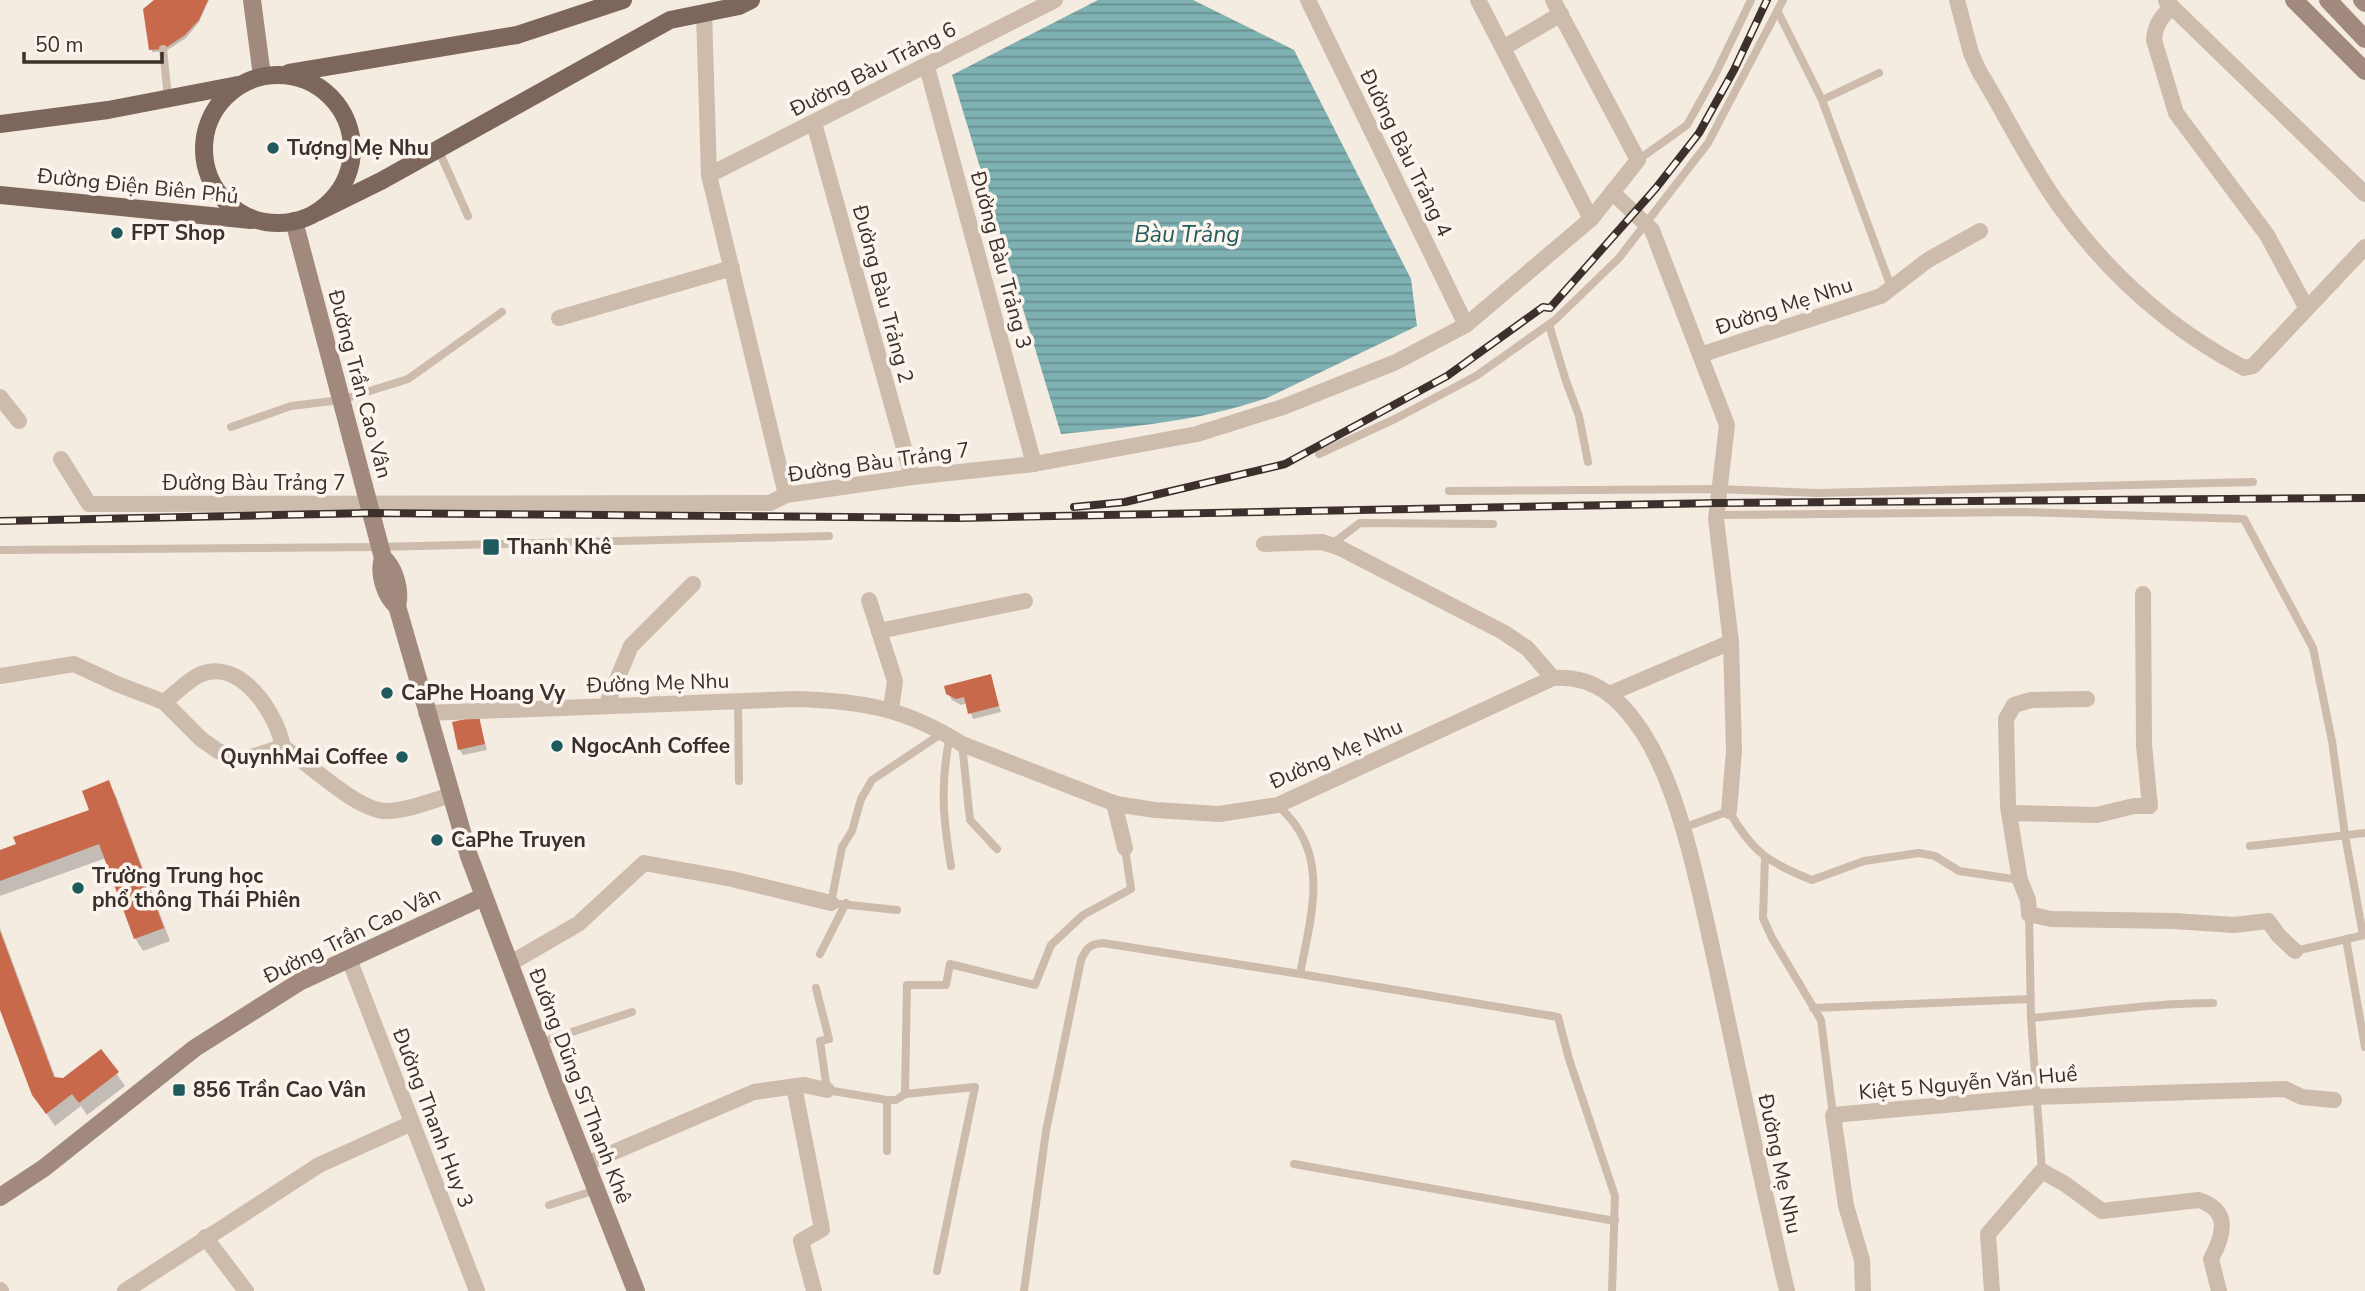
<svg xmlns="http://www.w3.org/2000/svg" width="2365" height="1291" viewBox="0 0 2365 1291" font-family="'Nunito Sans',sans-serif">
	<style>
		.water { fill: url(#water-rules) }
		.shadow { fill: #0003 }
		.building { fill: #c8694b }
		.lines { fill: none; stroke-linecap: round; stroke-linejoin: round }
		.lane { stroke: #cdbbac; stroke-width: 8 }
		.street { stroke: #cdbbac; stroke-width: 16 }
		.secondary { stroke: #a18a7d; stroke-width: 18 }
		.primary { stroke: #7d675c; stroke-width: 18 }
		.rail-casing { stroke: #3b302b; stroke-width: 8 }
		.rail { stroke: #fbf5ee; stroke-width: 5; stroke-dasharray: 16; stroke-linecap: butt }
		.poi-dot { fill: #1f5a5e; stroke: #fbf5ee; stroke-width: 2.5 }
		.labels { text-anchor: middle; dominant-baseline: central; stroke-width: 7; stroke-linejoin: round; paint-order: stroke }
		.street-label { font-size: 21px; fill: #3b302b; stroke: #fbf5ee }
		.poi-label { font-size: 21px; font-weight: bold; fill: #3b302b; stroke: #fbf5ee; text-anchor: start }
		.water-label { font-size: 23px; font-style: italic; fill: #1f5a5e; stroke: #fbf5ee }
	</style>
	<defs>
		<pattern id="water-rules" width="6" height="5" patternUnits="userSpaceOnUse" patternTransform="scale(1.75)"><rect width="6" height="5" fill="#7fb0b2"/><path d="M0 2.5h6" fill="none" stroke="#699091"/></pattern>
	</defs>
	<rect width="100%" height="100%" fill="#f4ebe1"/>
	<path class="water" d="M 1098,0 L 1193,0 L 1294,50 L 1411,279 L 1417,326 L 1267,398 C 1201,421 1130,427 1061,434 L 952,75 Z"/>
	<g class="shadow">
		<path d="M 154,0 L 209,0 L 199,22 L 186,38 L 166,51 L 152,52 Z"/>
		<path d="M 990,676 L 1001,712 L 973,719 L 967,703 L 961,705 L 952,700 L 948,693 Z"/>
		<path d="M 478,718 L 487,750 L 463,755 L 459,749 Z"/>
		<path d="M 108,783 L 116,796 L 170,941 L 143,951 L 135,938 L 106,858 L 0,896 L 0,852 L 91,811 Z"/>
		<path d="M 0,928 L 56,1079 L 63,1079 L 101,1051 L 125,1086 L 87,1115 L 81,1106 L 55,1126 L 33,1094 L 0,1005 Z"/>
	</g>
	<g class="building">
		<path d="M 154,0 L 208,0 L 199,20 L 185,35 L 164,49 L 149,50 L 143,9 Z"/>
		<path d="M 991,674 L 999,706 L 968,714 L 964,697 L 956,699 L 946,694 L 944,686 Z"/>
		<path d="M 479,716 L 485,744 L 458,750 L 452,722 Z"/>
		<path d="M 109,780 L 164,928 L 134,939 L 99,844 L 0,881 L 0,850 L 16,844 L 13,837 L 89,810 L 82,791 Z"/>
		<path d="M 0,931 L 54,1077 L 63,1078 L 101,1049 L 119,1072 L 79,1103 L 72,1094 L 46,1114 L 32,1095 L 0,1010 Z"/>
	</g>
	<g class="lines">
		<g class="lane">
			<path d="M 1778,12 L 1822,100 L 1891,287"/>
			<path d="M 163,49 L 168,98"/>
			<path d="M 1822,100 L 1879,73"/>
			<path d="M 438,149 L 468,216"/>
			<path d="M 1638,160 L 1687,125 L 1715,75 L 1751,0"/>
			<path d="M 1549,325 L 1566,381 L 1579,416 L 1588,462"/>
			<path d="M 231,427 L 291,406 L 341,400 L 408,379 L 502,312"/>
			<path d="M 1319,454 L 1397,418 L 1476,376 L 1555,320 L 1619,258 L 1708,143 L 1783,0"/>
			<path d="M 1449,491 L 1719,489 L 1818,493 L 2253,482"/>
			<path d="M 1717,515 L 2024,512 L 2244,519 L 2313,648 L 2332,741 L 2345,835 L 2363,935"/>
			<path d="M 1332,544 L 1360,523 L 1493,524"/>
			<path d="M 0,550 L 379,547 L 829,536"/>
			<path d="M 738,701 L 739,781"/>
			<path d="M 950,736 C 940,783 943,819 951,866"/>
			<path d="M 962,744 L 970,820 L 997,849"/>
			<path d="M 1278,805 C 1284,812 1291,818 1296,826 C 1327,870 1309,925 1300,974 L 1558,1017 L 1569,1059 L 1615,1196 L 1612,1291"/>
			<path d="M 1683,828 L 1729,811 C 1752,852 1769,863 1812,880 L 1864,861 L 1919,853 L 1935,856 L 1959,871 L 2020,880"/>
			<path d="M 2250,846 L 2365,833"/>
			<path d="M 1765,857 L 1763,918 L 1772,938 L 1821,1020 L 1833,1115"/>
			<path d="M 897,910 L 831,903 L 842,847 L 852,831 L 861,799 L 872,780 L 944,732"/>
			<path d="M 2029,914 L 2031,1018 L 2042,1171"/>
			<path d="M 2346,939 L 2365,1047"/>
			<path d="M 2295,951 L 2365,935"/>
			<path d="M 820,954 L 846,903"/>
			<path d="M 816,988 L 829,1039 L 820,1041 L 827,1090 L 887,1100 L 896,1100 L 905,1094 L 975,1087 L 937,1271"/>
			<path d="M 1813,1008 L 2030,999"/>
			<path d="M 2031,1018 C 2091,1013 2152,1003 2213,1003"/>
			<path d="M 539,1043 L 632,1012"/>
			<path d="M 905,1094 L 907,985 L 946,985 L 950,964 L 1035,985 L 1051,945 L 1083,915 L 1131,889 L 1125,848"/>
			<path d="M 887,1151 L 887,1100"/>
			<path d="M 1294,1164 L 1615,1221"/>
			<path d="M 549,1205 L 596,1190"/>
			<path d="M 1024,1291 L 1046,1131 L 1081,960 C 1086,949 1089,944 1103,943 L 1300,974"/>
		</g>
		<g class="street">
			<path d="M 1308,0 L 1466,325"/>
			<path d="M 1478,0 L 1591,219"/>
			<path d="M 1957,0 L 1971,53 L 1979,71 C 2006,115 2028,162 2058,204 C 2108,274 2168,328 2244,368 L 2253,366 L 2365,247"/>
			<path d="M 2166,1 L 2365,194"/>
			<path d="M 2172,7 C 2161,17 2155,25 2154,40 L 2176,113 L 2267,235 L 2306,307"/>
			<path d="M 704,13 L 709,175 L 786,495"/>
			<path d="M 1503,48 L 1561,14"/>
			<path d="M 927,67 L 1034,464"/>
			<path d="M 814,123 L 912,477"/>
			<path d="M 709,175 L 1055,0"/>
			<path d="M 1612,192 L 1652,230 L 1727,425 L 1716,519 L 1731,642 L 1734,751 L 1729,811"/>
			<path d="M 559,318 L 732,268"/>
			<path d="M 1700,355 L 1881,296 L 1928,260 L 1980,231"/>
			<path d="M 0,397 L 19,421"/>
			<path d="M 61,459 L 89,504 L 770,503 L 786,495 L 912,477 L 1034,464 L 1197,434 L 1283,407 L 1396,362 L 1466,325 L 1591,219 L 1638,160 L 1553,0"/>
			<path d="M 1264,544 L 1322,542 L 1340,548 L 1503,632 L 1527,648 L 1553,678"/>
			<path d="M 869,600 L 895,681 L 891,709"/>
			<path d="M 879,631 L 1025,601"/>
			<path d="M 0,676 L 74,664 L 117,684 L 164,702 L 201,739 L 218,751 L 237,758 L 248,758 L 283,747 C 309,763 359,813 388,811 C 409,810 431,801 451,795"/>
			<path d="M 1609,694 L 1731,642"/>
			<path d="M 2087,699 L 2031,700 L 2014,705 L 2006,719 L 2008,807 L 2020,880 L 2028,900 L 2029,914 L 2051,919 L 2174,921 L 2234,925 L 2268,921 L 2279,936 L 2295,951"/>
			<path d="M 164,702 C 175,694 187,681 199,675 C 240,656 277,714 283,747"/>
			<path d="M 606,706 L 631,646 L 693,584"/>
			<path d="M 426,713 L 796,699 C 862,701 905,708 962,744 L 1116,804 L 1155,810 L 1219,814 L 1278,805 L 1553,678 C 1595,675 1621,699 1643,733 C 1682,793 1701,899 1717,970 C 1740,1077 1762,1184 1787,1291"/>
			<path d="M 1114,803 L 1125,848"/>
			<path d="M 2009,813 L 2097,815 L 2134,806 L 2150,806 L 2144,745 L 2143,594"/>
			<path d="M 349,959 L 477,1291"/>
			<path d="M 509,964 L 578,924 L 644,863 L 732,879 L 831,903"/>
			<path d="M 794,1086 L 822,1229 L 801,1241 L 814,1291"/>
			<path d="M 586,1164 L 754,1092 L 804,1085 L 827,1090"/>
			<path d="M 205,1237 L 246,1291"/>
			<path d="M 0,1290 L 1,1291"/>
			<path d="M 125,1291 L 319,1165 L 412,1123"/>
			<path d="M 1863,1291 L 1862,1260 L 1846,1206 L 1833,1115 L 2035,1097 L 2285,1089 L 2302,1097 L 2334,1100"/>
			<path d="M 1992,1291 L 1988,1234 L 2042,1171 L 2065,1184 L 2102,1211 L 2199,1200 C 2231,1211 2224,1235 2211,1259 L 2219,1291"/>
		</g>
		<g class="secondary">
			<path d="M 252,0 L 262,76"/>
			<path d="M 2294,0 L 2365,71"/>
			<path d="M 2328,0 L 2365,39"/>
			<path d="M 2362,0 L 2365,3"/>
			<path d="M 294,221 L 383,558"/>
			<path d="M 383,558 C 395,568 401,591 397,606 C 385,596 378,573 383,558 Z"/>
			<path d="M 397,606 L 469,856 L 559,1095 L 636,1291"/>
			<path d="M 0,1197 L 44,1168 L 195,1048 L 301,981 L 483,897"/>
		</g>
		<g class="primary">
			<path d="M 289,73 L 517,35 L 623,0"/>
			<circle cx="278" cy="149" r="74"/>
			<path d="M 0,124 L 108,110 L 238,85"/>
			<path d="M 0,195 L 251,220"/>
			<path d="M 318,212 L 381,181 L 670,20 L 739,6 L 751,0"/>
		</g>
		<defs>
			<g id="rail">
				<path d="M 1074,507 L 1125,502 L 1285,464 L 1447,376 L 1543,307 L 1550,308 L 1656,188 L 1699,133 L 1734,70 L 1767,0"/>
				<path d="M 0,521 L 370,513 L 959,518 L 1718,503 L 2365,498"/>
			</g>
		</defs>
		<use href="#rail" class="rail-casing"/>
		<use href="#rail" class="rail"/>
	</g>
	<g class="poi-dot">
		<circle cx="273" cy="148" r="7"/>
		<circle cx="117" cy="233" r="7"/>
		<rect x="482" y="538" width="18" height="18" rx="3.5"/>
		<circle cx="387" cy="693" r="7"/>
		<circle cx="557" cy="746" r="7"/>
		<circle cx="402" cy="757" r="7"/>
		<circle cx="437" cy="840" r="7"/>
		<circle cx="78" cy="888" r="7"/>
		<rect x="172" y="1083" width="14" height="14" rx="3.5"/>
	</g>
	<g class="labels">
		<g class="street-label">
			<text transform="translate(873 69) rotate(-27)">Đường Bàu Trảng 6</text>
			<text transform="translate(1406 153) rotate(64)">Đường Bàu Trảng 4</text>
			<text transform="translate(138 186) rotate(6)">Đường Điện Biên Phủ</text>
			<text transform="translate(1001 260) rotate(75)">Đường Bàu Trảng 3</text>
			<text transform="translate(883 294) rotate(75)">Đường Bàu Trảng 2</text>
			<text transform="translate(1784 306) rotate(-18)">Đường Mẹ Nhu</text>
			<text transform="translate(360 384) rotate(75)">Đường Trần Cao Vân</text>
			<text transform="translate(879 462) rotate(-8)">Đường Bàu Trảng 7</text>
			<text x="254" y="483">Đường Bàu Trảng 7</text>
			<text transform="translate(658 683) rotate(-2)">Đường Mẹ Nhu</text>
			<text transform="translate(1336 754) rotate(-24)">Đường Mẹ Nhu</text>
			<text transform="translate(352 935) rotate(-26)">Đường Trần Cao Vân</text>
			<text transform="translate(1968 1083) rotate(-5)">Kiệt 5 Nguyễn Văn Huề</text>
			<text transform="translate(580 1086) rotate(69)">Đường Dũng Sĩ Thanh Khê</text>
			<text transform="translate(433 1118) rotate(69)">Đường Thanh Huy 3</text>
			<text transform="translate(1780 1164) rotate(78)">Đường Mẹ Nhu</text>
		</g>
		<g class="poi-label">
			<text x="287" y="148">Tượng Mẹ Nhu</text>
			<text x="131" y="233">FPT Shop</text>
			<text x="507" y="547">Thanh Khê</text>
			<text x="401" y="693">CaPhe Hoang Vy</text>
			<text x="571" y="746">NgocAnh Coffee</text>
			<text x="388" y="757" text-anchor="end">QuynhMai Coffee</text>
			<text x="451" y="840">CaPhe Truyen</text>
			<text x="92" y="876">Trường Trung học<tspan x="92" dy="24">phổ thông Thái Phiên</tspan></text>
			<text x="193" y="1090">856 Trần Cao Vân</text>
		</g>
		<g class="water-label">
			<text x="1187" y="234">Bàu Trảng</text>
		</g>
	</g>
	<path d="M24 52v10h138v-10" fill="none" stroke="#3b302b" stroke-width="3.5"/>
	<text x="35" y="52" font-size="21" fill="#3b302b" stroke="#fbf5ee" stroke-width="5" paint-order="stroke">50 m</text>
</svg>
